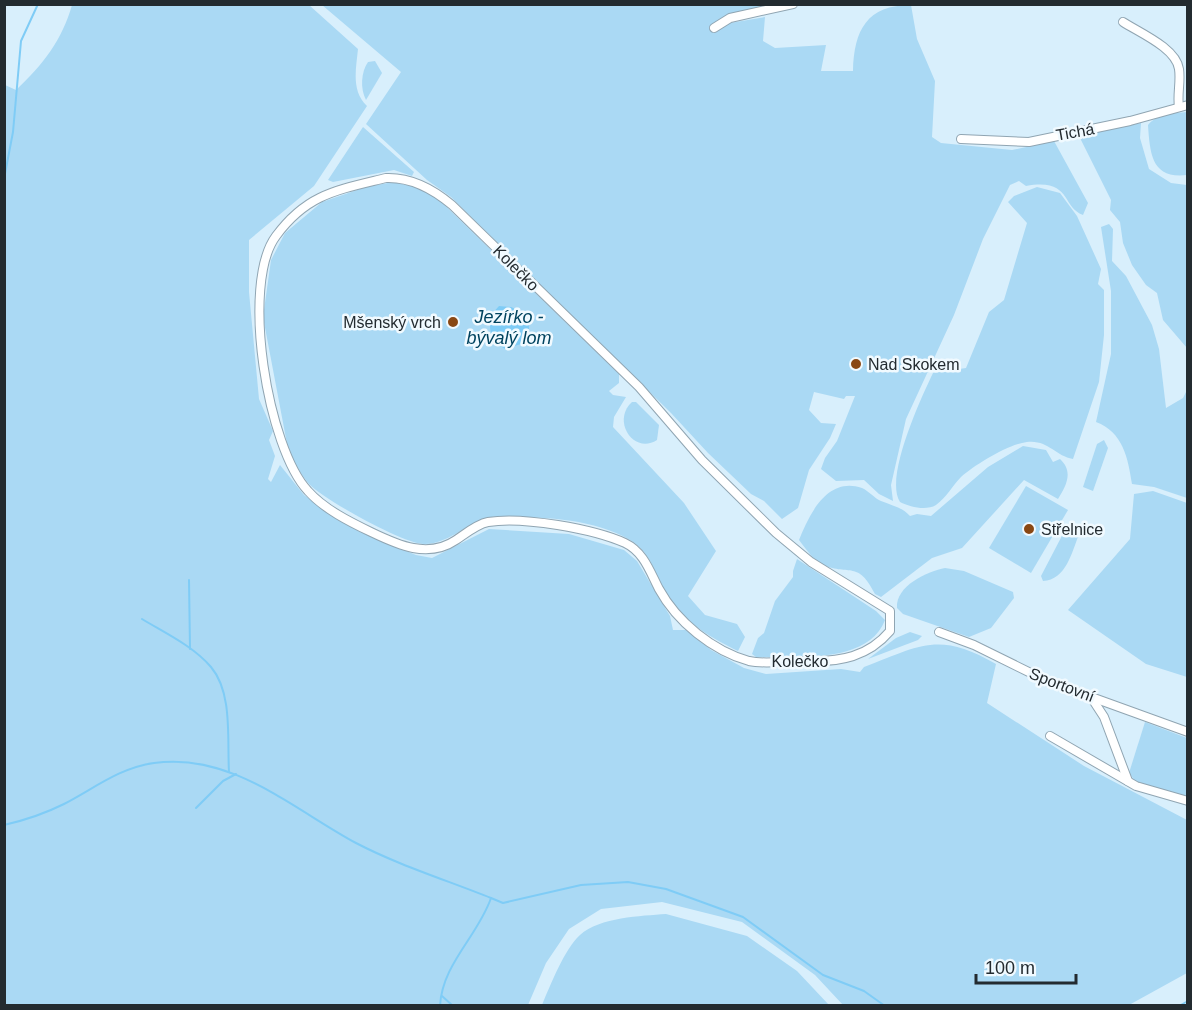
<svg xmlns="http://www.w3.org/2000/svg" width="1192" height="1010" viewBox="0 0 1192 1010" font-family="Arial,sans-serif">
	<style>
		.green { fill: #aad9f4 }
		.water { fill: #7fccf6 }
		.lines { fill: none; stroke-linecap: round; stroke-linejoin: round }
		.stream { stroke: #7fccf6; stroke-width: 2 }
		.street-casing { stroke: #90a5b2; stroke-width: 10 }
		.street { stroke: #fff; stroke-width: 8 }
		.poi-dot { fill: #894814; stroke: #f1faff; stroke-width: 2 }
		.labels { text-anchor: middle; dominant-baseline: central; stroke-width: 5; stroke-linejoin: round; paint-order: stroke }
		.street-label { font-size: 16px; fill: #232b30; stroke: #f1faff }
		.poi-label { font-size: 16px; fill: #232b30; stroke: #f1faff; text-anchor: start }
		.water-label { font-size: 18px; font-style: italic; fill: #00435f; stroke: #f1faff }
	</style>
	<rect width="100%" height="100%" fill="#d8effc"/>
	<g class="green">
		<path d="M 72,5 L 309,5 L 358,49 C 356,69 351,91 367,106 L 314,186 L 249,240 L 249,292 L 259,399 L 273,431 L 269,440 L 275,456 L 268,479 L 271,482 L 280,465 L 304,495 L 337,518 L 360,532 L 416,555 L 432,558 L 489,529 L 569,534 L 624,550 L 637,561 L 670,616 L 673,630 L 686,630 L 711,650 L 744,668 L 766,674 L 841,669 L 860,672 L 864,667 C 921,645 939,631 996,664 L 987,703 L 1084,766 L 1187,820 L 1187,973 L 1129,1005 L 843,1005 L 815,975 L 742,922 L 662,902 L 601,909 L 569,929 L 546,963 L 528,1005 L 5,1006 L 5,85 L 16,90 C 43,65 62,40 72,5 Z"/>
		<path d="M 322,5 L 769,5 L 724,17 L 730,23 L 765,17 L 763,41 L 775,48 L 826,45 L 821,71 L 853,71 C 854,30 867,5 911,5 L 917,39 L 935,81 L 932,137 L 941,143 L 1012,150 L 1054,141 L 1088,203 L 1083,215 C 1061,207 1072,178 1026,186 L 1019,181 L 1010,185 L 983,239 L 954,315 L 906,419 L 891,485 L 893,501 L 879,494 L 864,480 L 836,481 L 821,469 L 825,458 L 837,441 L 855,396 L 846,396 L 844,399 L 814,392 L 809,410 L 821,423 L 836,424 L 830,438 L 809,470 L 798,508 L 782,519 L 764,501 L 751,494 L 708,453 L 671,413 L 451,197 L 427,180 L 366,124 L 401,72 Z"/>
		<path d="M 375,61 L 382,73 L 366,100 C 360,89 361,72 368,62 Z"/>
		<path d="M 1187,112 L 1187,175 C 1152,179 1150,155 1148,125 C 1157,114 1173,113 1187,112 Z"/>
		<path d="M 1141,123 L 1140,138 L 1149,169 L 1171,183 L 1187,185 L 1187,348 L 1163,320 L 1157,293 L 1146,285 L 1132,265 L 1123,243 L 1120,222 L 1110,210 L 1111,200 L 1079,136 Z"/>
		<path d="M 363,127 L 414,172 L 412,176 L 394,170 L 333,182 L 328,180 Z"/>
		<path d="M 393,182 L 429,190 L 619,374 L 619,383 L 609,391 L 613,395 L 626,397 L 614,417 L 613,427 L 684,503 L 716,551 L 688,596 L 705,615 L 737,624 L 745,637 L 738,651 C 713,639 686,623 670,600 C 656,580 653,553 630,540 C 594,519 546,517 506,517 C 499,517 490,516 483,519 C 465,526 446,544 425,544 C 405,545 323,499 309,484 C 300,474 294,461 288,449 L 263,317 L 271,260 L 285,233 L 322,202 L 366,187 Z"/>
		<path d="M 1037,187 L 1060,193 L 1077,216 L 1101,269 L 1098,284 L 1104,290 L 1104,335 L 1099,382 L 1073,459 C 1054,456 1047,437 1022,443 C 1006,446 973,466 961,477 C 953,485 946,498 936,505 C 926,511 910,507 900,502 C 884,478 921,398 933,373 L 966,368 L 989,312 L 1004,300 L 1027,223 L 1008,202 L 1014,196 Z"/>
		<path d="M 1109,224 L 1113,229 L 1112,261 L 1126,276 L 1152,325 L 1159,349 L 1166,408 L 1183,398 L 1187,390 L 1187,498 L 1154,487 L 1132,484 C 1128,458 1123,432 1096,422 L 1111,354 L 1111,291 L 1101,227 Z"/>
		<path d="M 632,402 L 636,402 L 659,425 L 657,440 C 634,455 611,421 632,402 Z"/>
		<path d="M 1104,440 L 1108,448 L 1093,491 L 1083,487 L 1097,444 Z"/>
		<path d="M 1023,446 L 1046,450 L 1053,462 L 1060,459 C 1074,472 1066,486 1058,499 L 1024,480 L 962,548 L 932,558 L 881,597 L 875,594 C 858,560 850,576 823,565 C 813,560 806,549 799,540 C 809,515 827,476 862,488 C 869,491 874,498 881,501 C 893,506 902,507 910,516 L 917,514 L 931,516 L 988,467 Z"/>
		<path d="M 1026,486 L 1068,510 L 1031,573 L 989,548 Z"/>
		<path d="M 1153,491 L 1187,503 L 1187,677 L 1146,664 L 1068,610 L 1130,539 L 1134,494 Z"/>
		<path d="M 1069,527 L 1076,529 L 1079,534 C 1072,552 1066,580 1043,581 L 1041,576 L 1065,530 Z"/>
		<path d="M 797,559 L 876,611 L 885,620 C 868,665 794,656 756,657 L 752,654 L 758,638 L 764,633 L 775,601 L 793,577 L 793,571 Z"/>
		<path d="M 945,568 L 964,571 L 1013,592 L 1014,598 L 991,628 L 969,637 L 903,614 L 897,608 C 895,586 928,571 945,568 Z"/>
		<path d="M 910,632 L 922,636 L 918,640 L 868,659 L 896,638 Z"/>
		<path d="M 1145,722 L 1187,738 L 1187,797 L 1135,781 L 1129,773 Z"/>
		<path d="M 666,914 L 747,936 L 797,971 L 829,1005 L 542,1005 C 550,986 565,948 580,935 C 600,917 641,916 666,914 Z"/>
	</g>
	<path class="water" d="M 499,306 L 511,307 L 526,314 L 529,325 L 529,337 L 521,344 L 505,349 C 491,340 489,332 490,316 Z"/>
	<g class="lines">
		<g class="stream">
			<path d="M 4,179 L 13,132 L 21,41 L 38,4"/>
			<path d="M 189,580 L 190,649"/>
			<path d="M 142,619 C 165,633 193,646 211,667 C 233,693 227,740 229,772"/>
			<path d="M 196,808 L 223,781 L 236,774"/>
			<path d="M 4,825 C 26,820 44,814 64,804 C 95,788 119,768 154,763 C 231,752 293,809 356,843 C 398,865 446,880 491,898"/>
			<path d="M 442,996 L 453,1006"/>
			<path d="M 440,1006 C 442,964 478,936 491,898 L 503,903 L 581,885 L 628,882 L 666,889 L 743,917 L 823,975 L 864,991 L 885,1006"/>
			<path d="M 1179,1006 L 1188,1001"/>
		</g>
		<defs>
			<g id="street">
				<path d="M 1123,22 C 1140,33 1176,48 1179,69 C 1181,82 1177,94 1179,107"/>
				<path d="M 714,28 L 730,18 L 793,4"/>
				<path d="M 961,139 L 1029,142 L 1130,121 L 1188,105"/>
				<path d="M 386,178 C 412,177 433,189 452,205 L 639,387 L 702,460 L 776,533 L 811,562 L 890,611 L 890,631 C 868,657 840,662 808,661 C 790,660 767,665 749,661 C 713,651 677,622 659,589 C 650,572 644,552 625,543 C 594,529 522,516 488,522 C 477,524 465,534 456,540 C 428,559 398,545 371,532 C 350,522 324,509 308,491 C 268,449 240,284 276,236 C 307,194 337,190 386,178 Z"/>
				<path d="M 939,632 L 974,645 L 1047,681 L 1188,732"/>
				<path d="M 1091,697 L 1104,717 L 1128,781"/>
				<path d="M 1050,736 L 1136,786 L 1188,801"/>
			</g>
		</defs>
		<use href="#street" class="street-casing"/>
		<use href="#street" class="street"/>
	</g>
	<g class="poi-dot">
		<circle cx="453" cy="322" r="6"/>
		<circle cx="856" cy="364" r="6"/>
		<circle cx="1029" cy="529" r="6"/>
	</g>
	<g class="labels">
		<g class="street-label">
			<text transform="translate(1075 132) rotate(-10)">Tichá</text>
			<text transform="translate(516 268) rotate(45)">Kolečko</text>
			<text x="800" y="661">Kolečko</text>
			<text transform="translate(1062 685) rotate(21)">Sportovní</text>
		</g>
		<g class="poi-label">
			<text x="441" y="322" text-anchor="end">Mšenský vrch</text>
			<text x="868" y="364">Nad Skokem</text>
			<text x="1041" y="529">Střelnice</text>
		</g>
		<g class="water-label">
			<text x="509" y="317">Jezírko -<tspan x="509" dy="21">bývalý lom</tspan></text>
		</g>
	</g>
	<rect width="1192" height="1010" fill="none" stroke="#232b30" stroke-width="12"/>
	<path d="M976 974v9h100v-9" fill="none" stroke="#232b30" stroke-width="3"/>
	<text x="985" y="974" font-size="18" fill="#232b30" stroke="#f1faff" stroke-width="4.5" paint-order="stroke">100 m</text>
</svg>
